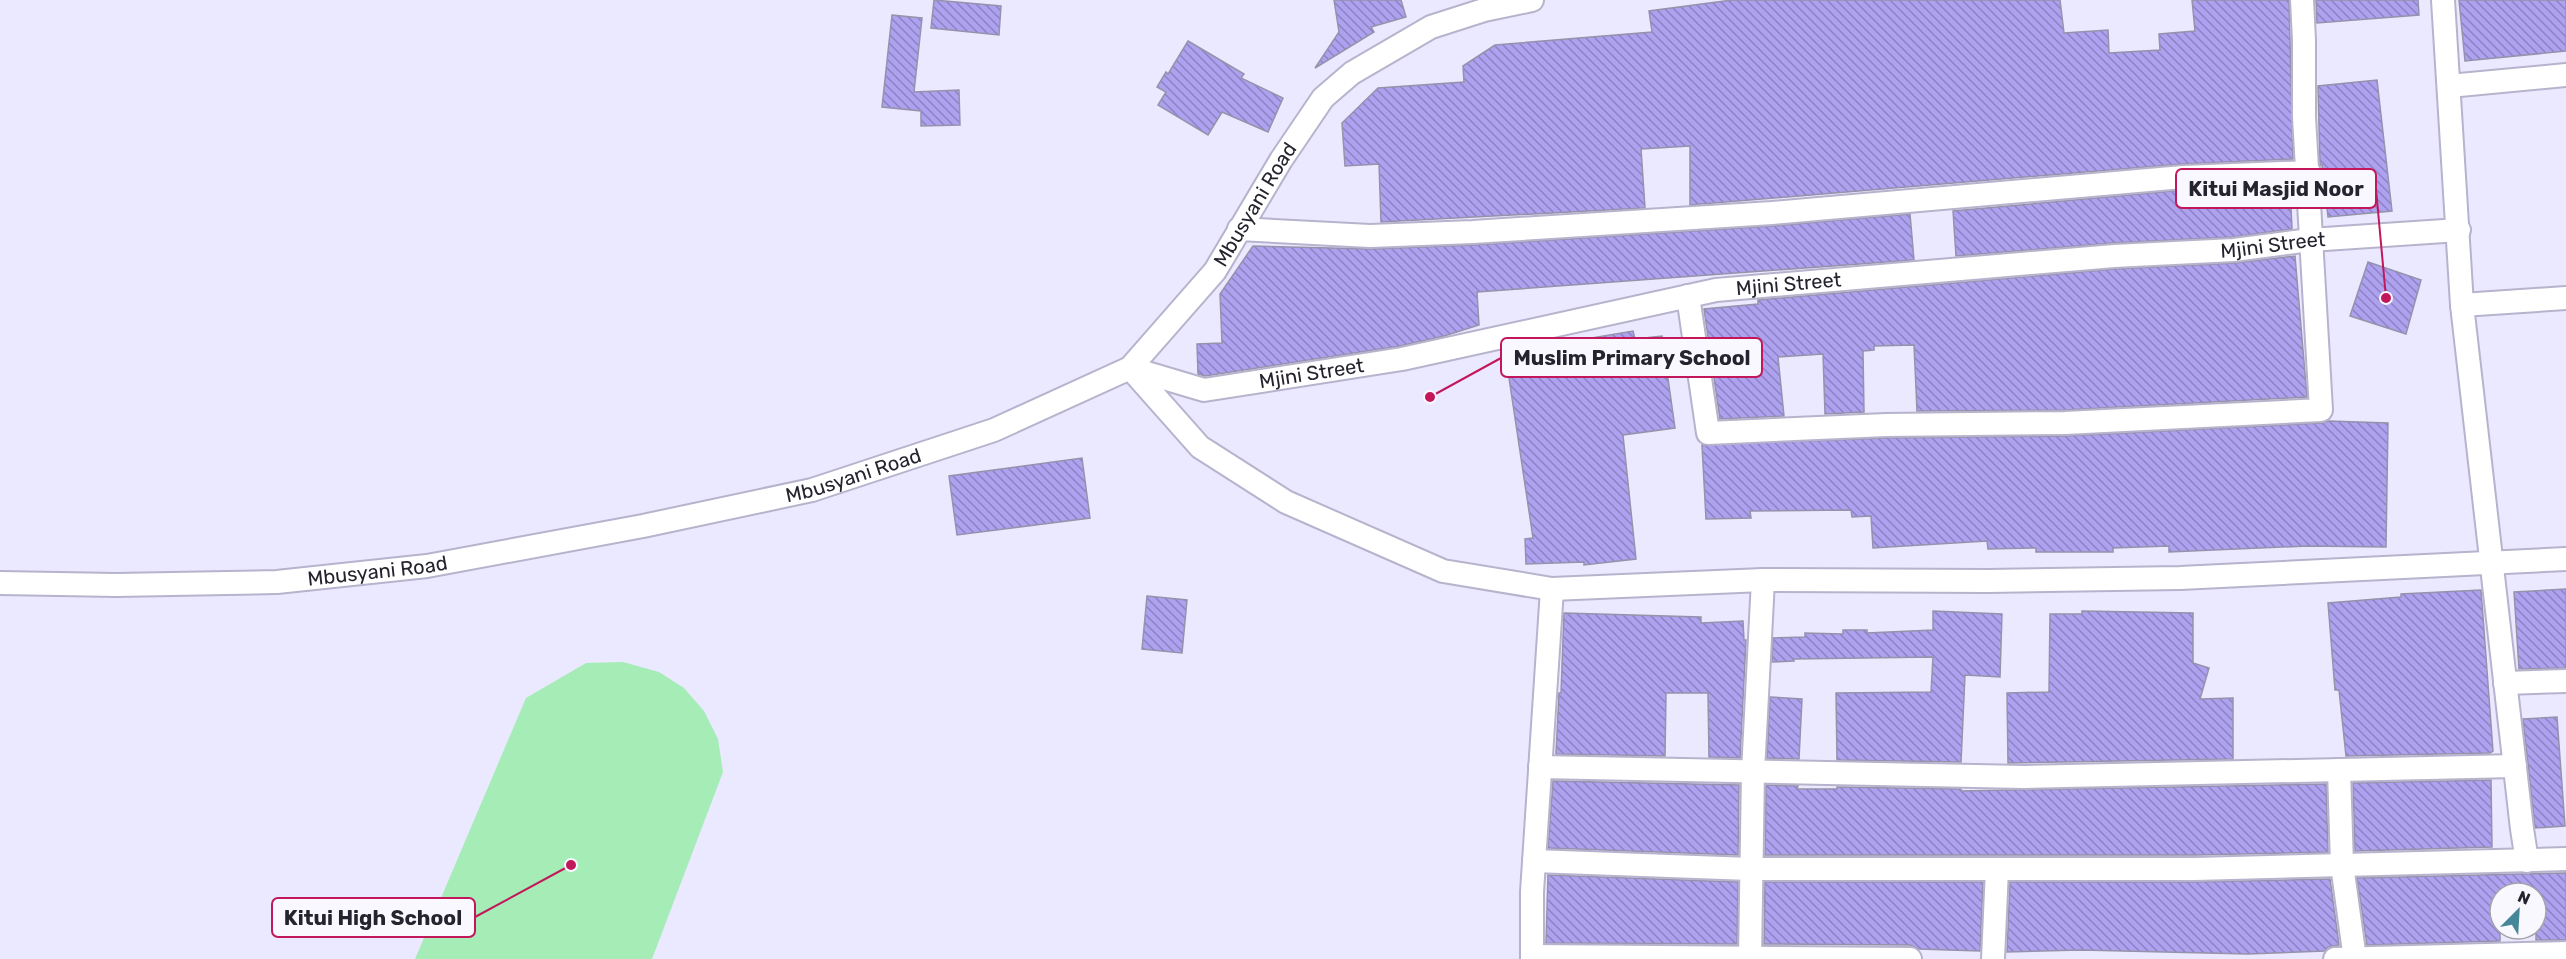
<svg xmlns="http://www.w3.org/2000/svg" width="2566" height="959" viewBox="0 0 2566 959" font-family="Rubik,sans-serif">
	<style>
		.green { fill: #a5ecb6 }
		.building { fill: url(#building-back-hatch); stroke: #9592ab; stroke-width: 1.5 }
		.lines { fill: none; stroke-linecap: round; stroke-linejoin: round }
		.minor-casing { stroke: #b7b3cd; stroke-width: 26 }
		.minor { stroke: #fff; stroke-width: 22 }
		.labels { text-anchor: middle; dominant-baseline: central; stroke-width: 5; stroke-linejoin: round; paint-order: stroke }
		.street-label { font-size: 20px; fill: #25232d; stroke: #f9f8fe }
		.leader { fill: none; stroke: #c2185b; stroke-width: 2 }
		.callout-dot { fill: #c2185b; stroke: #f9f8fe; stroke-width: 2 }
		.callout { fill: #f9f8fe; stroke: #c2185b; stroke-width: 2 }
		.callout-label { font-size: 21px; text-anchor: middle; font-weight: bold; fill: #25232d }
	</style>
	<defs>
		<pattern id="building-back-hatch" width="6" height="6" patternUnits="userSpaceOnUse" patternTransform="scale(1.5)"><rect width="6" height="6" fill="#aea1ef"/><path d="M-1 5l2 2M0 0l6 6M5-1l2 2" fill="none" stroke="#8d83c2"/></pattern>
	</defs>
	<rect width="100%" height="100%" fill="#ebe9ff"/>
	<path class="green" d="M 623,662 L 659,672 L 684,688 L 704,711 L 718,739 L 723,772 L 652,959 L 415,959 L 526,698 L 586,663 Z"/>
	<g class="building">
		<path d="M 934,0 L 1001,6 L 999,35 L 931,28 Z"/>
		<path d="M 1334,0 L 1401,0 L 1406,17 L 1371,27 L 1374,32 L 1315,68 L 1339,32 Z"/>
		<path d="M 1732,0 L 2060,0 L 2064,33 L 2108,30 L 2109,53 L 2160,50 L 2159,34 L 2195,31 L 2192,0 L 2289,0 L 2293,159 L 2182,164 L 1690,205 L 1690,146 L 1641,149 L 1645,208 L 1381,222 L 1379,164 L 1345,166 L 1342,123 L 1378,88 L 1464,82 L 1463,66 L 1495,45 L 1652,32 L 1649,11 Z"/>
		<path d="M 2316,0 L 2418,0 L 2419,15 L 2317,23 Z"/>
		<path d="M 2459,0 L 2566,0 L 2566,51 L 2465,61 Z"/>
		<path d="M 892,15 L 922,18 L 914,92 L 959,90 L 960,125 L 921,126 L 921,111 L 882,107 Z"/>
		<path d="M 1188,41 L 1244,74 L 1241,78 L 1283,98 L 1268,132 L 1222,112 L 1208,135 L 1158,105 L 1166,92 L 1157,87 L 1166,72 L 1168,74 Z"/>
		<path d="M 2377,80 L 2392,211 L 2328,217 L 2322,165 L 2320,165 L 2318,86 Z"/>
		<path d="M 2290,186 L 2292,229 L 2233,237 L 2113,243 L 1956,256 L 1953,211 L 2184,190 Z"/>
		<path d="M 1910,214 L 1914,260 L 1477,292 L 1479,325 L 1444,336 L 1400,346 L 1205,376 L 1198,374 L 1197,344 L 1222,343 L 1220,294 L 1253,246 L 1371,249 L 1474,245 L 1773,226 Z"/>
		<path d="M 2295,256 L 2307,397 L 2065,410 L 1917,411 L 1914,345 L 1874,346 L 1874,350 L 1863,351 L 1864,412 L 1825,414 L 1823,354 L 1778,357 L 1784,416 L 1720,419 L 1704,309 L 1758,304 L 1758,300 L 2115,269 L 2235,263 Z"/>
		<path d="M 2368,262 L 2421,280 L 2406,334 L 2350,316 Z"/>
		<path d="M 1633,331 L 1635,339 L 1662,336 L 1675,428 L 1623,435 L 1636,559 L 1584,565 L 1584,562 L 1526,564 L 1525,539 L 1533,538 L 1509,378 L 1560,371 L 1555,344 Z"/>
		<path d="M 2329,421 L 2388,423 L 2386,547 L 2308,546 L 2169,552 L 2169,546 L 2113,548 L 2113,552 L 2036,552 L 2036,548 L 1988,549 L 1987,541 L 1873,548 L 1871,516 L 1852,517 L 1851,510 L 1750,511 L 1751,518 L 1706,519 L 1702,445 L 1886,438 L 2066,436 L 2322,423 Z"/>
		<path d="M 1082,458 L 1090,518 L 957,535 L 949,476 Z"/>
		<path d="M 2566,589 L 2566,668 L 2519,669 L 2514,592 Z"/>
		<path d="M 2481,590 L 2493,751 L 2490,753 L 2346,756 L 2339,690 L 2335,690 L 2328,603 L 2401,597 L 2401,594 Z"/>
		<path d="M 1147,596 L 1187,600 L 1182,653 L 1142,649 Z"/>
		<path d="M 1933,611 L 2002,614 L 2000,677 L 1965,675 L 1961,762 L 1837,760 L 1836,693 L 1931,692 L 1933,657 L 1794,659 L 1794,661 L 1772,662 L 1773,638 L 1805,637 L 1805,633 L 1843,634 L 1843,630 L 1867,630 L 1867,633 L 1933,630 Z"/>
		<path d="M 2082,611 L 2193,613 L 2193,663 L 2209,668 L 2200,699 L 2233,698 L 2233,759 L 2008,763 L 2007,693 L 2049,692 L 2050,614 L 2082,614 Z"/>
		<path d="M 1564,613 L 1701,617 L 1701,623 L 1743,621 L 1744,640 L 1746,640 L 1740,758 L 1709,757 L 1708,693 L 1666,693 L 1665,756 L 1556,754 L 1559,693 L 1561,693 Z"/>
		<path d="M 1770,697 L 1802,699 L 1799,759 L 1767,758 Z"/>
		<path d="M 2557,717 L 2565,826 L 2535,828 L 2523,719 Z"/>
		<path d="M 2491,780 L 2492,847 L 2355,851 L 2353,783 Z"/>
		<path d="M 1553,781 L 1739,785 L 1738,855 L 1548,848 Z"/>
		<path d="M 2326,784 L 2328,852 L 2195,855 L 1765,855 L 1766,785 L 1798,786 L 1797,789 L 1837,789 L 1837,787 L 1961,789 L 1961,791 Z"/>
		<path d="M 2566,873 L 2566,940 L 2536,940 L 2536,893 L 2500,893 L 2500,941 L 2367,945 L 2357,878 Z"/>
		<path d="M 1548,875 L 1738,882 L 1737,944 L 1546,943 Z"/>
		<path d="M 2330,879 L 2339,945 L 2328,947 L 2325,951 L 2248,954 L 2081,950 L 2007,952 L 2010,882 L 2195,882 Z"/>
		<path d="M 1765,882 L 1983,882 L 1980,951 L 1918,949 L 1910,945 L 1764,944 Z"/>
	</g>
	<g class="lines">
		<defs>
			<g id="minor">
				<path d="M 2443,0 L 2462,305 L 2522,829 L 2527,861"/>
				<path d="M 2449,86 L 2566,75"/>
				<path d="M 1239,229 L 1370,236 L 1473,232 L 1772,213 L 2183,177 L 2309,172"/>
				<path d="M 1688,296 L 1708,433 L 1886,425 L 2065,423 L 2321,410 L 2304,117 L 2304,40 L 2302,0"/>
				<path d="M 2462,305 L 2566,298"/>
				<path d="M 1130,368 L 1200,447 L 1286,502 L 1443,571 L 1552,589 L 1763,580 L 1988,581 L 2180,578 L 2566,559"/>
				<path id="s1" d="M 1130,368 L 1204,390 L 1402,359 L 1716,290 L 2114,256 L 2234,250 L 2310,240 L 2459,230"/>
				<path id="s2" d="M 0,583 L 116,585 L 277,582 L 427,566 L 643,526 L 812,490 L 994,430 L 1130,368 L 1215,271 L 1281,160 L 1323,98 L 1352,73 L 1431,27 L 1484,10 L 1532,0"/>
				<path d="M 2505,683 L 2566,681"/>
				<path d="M 1540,767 L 2024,777 L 2515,766"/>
				<path d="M 2339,770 L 2342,865 L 2355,959"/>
				<path d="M 1534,861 L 1750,869 L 2195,869 L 2566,859"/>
				<path d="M 1532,956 L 1910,959"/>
				<path d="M 1532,959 L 1532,892 L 1552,589"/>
				<path d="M 1750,959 L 1753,772 L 1763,580"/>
				<path d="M 1993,959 L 1997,869"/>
				<path d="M 2335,959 L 2566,953"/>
			</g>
		</defs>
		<use href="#minor" class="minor-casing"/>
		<use href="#minor" class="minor"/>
	</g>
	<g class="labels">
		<g class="street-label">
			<text stroke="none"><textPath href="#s2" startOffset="1368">Mbusyani Road</textPath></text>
			<text stroke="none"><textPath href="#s1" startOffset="1158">Mjini Street</textPath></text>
			<text stroke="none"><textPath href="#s1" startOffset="672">Mjini Street</textPath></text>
			<text stroke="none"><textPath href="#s1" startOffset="186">Mjini Street</textPath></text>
			<text stroke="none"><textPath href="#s2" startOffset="864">Mbusyani Road</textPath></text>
			<text stroke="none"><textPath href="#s2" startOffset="378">Mbusyani Road</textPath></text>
		</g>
	</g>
	<path class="leader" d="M2386 298L2376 189M1430 397L1501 358M571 865L475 917"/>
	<g class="callout-dot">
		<circle cx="2386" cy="298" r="6"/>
		<circle cx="1430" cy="397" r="6"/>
		<circle cx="571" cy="865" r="6"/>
	</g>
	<g class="callout">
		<rect x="2176" y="169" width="200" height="39" rx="6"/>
		<rect x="1501" y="338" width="261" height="39" rx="6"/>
		<rect x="272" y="898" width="203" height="39" rx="6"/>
	</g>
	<g class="callout-label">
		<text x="2276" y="196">Kitui Masjid Noor</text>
		<text x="1632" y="365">Muslim Primary School</text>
		<text x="373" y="925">Kitui High School</text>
	</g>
	<g transform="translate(2518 911) rotate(24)"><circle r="28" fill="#f9f8fe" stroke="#a4a3aa" stroke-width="1.5"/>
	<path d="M0-4.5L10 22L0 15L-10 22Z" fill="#458698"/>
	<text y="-9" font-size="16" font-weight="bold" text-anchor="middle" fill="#25232d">N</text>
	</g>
</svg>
